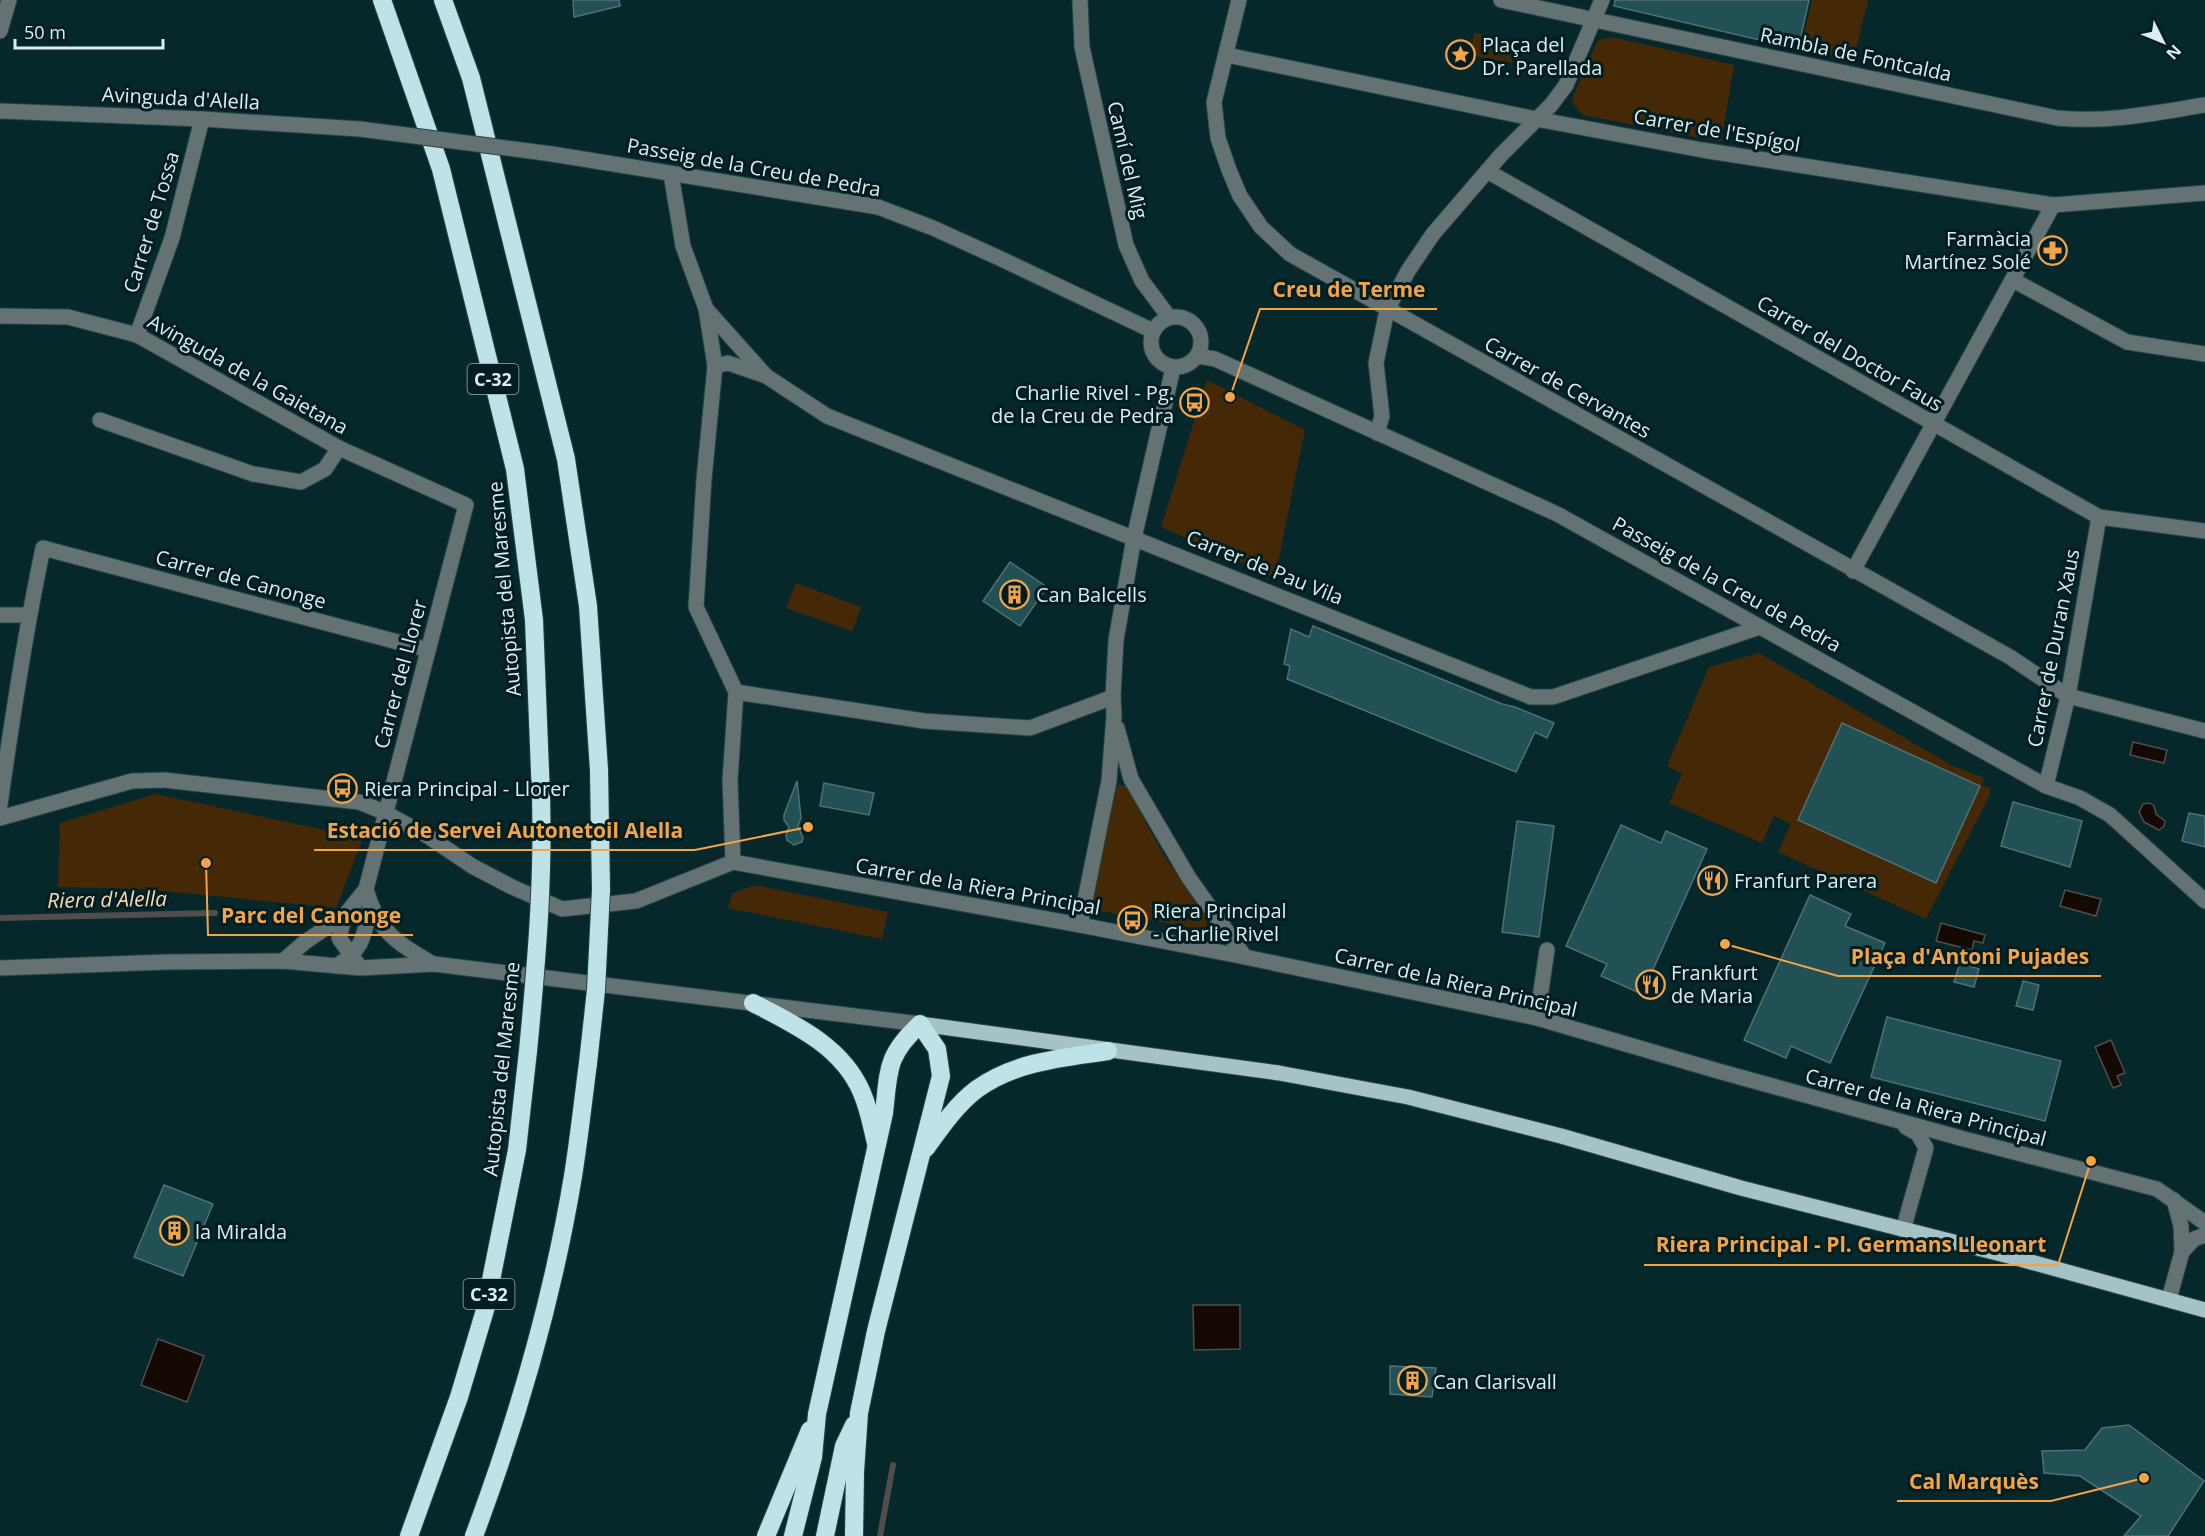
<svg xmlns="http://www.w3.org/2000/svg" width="2205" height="1536" viewBox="0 0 2205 1536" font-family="'Open Sans',sans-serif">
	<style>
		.green { fill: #452907 }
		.water { fill: #140a03; stroke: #504e4a; stroke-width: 1.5 }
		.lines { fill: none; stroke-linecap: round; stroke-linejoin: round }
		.stream { stroke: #504e4a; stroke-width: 6 }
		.building { fill: #215055; stroke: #507074; stroke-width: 1.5 }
		.minor-casing { stroke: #254446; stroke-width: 17 }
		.major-casing { stroke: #254446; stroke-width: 17 }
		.highway-casing { stroke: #254446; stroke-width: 20 }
		.minor { stroke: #647273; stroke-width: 15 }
		.major { stroke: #a5c2c5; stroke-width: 15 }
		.highway { stroke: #bee2e6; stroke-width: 18 }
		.minor-bridge-casing { stroke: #254446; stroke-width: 17; stroke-linecap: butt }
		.highway-bridge-casing { stroke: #254446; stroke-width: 20; stroke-linecap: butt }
		.minor-bridge { stroke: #647273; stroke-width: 15 }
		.highway-bridge { stroke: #bee2e6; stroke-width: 18 }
		.labels { text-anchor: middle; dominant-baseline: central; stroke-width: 6; stroke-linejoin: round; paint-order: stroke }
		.shield { fill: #001e21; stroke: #9aafb1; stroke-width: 1.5 }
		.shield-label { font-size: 18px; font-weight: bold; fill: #dcedef }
		.poi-label { font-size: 20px; fill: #dcedef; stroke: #001e21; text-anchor: start }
		.street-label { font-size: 20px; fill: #dcedef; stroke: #001e21 }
		.water-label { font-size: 21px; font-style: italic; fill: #fdd8b3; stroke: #001e21 }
		.leader { fill: none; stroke: #f5a345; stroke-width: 2 }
		.callout-dot { fill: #f5a345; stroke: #001e21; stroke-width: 2 }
		.callout-label { font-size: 21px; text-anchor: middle; font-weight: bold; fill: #f5a345; stroke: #001e21; stroke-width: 6; stroke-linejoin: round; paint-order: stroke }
	</style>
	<rect width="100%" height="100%" fill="#07282b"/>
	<g class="green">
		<path d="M 1812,0 L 1868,0 L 1853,60 L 1801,47 Z"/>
		<path d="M 1474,33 L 1516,41 L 1512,63 L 1470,55 Z"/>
		<path d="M 1612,37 L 1734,65 L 1721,142 L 1583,115 L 1574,105 L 1572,99 L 1598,40 Z"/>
		<path d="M 1207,380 L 1305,430 L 1275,577 L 1161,527 Z"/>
		<path d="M 796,583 L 861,607 L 852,631 L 786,608 Z"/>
		<path d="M 1759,653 L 1951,765 L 1984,778 L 1982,786 L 1991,788 L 1990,795 L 1926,919 L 1778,852 L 1791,824 L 1774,816 L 1762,843 L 1669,803 L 1682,774 L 1667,766 L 1709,667 Z"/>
		<path d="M 1119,785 L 1125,785 L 1130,788 L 1149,829 L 1168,862 L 1204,910 L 1207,922 L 1205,930 L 1090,909 L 1117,786 Z"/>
		<path d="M 155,794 L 363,838 L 336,908 L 143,889 L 58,887 L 60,823 Z"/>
		<path d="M 755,885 L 888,912 L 882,939 L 728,908 L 733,893 Z"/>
	</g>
	<g class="water">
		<path d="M 2133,742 L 2167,750 L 2164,763 L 2130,755 Z"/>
		<path d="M 2150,803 L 2154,806 L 2156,814 L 2165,821 L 2164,826 L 2159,830 L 2144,822 L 2139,812 L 2143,804 Z"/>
		<path d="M 2065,890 L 2101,899 L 2096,916 L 2060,906 Z"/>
		<path d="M 1941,923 L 1985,935 L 1983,943 L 1974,941 L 1972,950 L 1936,941 Z"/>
		<path d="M 2111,1040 L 2125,1073 L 2117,1076 L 2121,1085 L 2113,1088 L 2095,1047 Z"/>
		<path d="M 1193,1305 L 1240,1305 L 1240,1349 L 1194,1350 Z"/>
		<path d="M 158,1339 L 204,1356 L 187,1402 L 141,1385 Z"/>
	</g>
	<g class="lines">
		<g class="stream">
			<path d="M 0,918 L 215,913"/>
			<path d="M 880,1536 L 893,1465"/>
		</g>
	</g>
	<g class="building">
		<path d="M 573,0 L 619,0 L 620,6 L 574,17 Z"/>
		<path d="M 1615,0 L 1809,0 L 1798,49 L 1614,6 Z"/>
		<path d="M 1010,562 L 1047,587 L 1020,626 L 983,601 Z"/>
		<path d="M 1313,626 L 1502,704 L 1515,707 L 1554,723 L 1547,738 L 1535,732 L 1516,772 L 1287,679 L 1290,666 L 1284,664 L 1291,629 L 1309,637 Z"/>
		<path d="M 1842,723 L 1980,786 L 1936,883 L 1798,820 Z"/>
		<path d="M 797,781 L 801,818 L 798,826 L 803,838 L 802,842 L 794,845 L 787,840 L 786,835 L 789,827 L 784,820 L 784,815 Z"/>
		<path d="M 824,783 L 874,793 L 869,815 L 820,806 Z"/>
		<path d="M 2013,802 L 2082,821 L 2070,867 L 2001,846 Z"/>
		<path d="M 2189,813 L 2205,816 L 2205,847 L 2182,841 Z"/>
		<path d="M 1517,821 L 1554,826 L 1539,937 L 1502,932 Z"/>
		<path d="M 1621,825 L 1661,843 L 1666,831 L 1707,849 L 1642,994 L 1601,976 L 1607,964 L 1566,946 Z"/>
		<path d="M 1810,895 L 1851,914 L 1845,926 L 1885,943 L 1830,1063 L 1791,1046 L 1786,1058 L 1744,1040 Z"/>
		<path d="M 1960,963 L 1979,969 L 1974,987 L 1954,982 Z"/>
		<path d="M 2023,981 L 2039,985 L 2033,1010 L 2016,1006 Z"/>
		<path d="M 1887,1017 L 2061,1061 L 2045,1121 L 1871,1077 Z"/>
		<path d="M 164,1185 L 213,1204 L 183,1276 L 134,1257 Z"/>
		<path d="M 1390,1366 L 1436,1368 L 1432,1397 L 1390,1394 Z"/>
		<path d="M 2129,1425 L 2204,1481 L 2168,1536 L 2124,1536 L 2141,1516 L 2080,1476 L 2044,1473 L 2042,1451 L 2085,1450 L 2102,1428 Z"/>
	</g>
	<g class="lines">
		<defs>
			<g id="minor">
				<path d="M 1080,0 L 1082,47 L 1126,245 L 1142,281 L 1169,317"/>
				<path d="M 1239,0 L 1214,102 L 1218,138 L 1229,170 L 1240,196 L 1261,227 L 1290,254 L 2010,657 L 2068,696 L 2205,731"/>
				<path d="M 1501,0 L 2057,118 C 2107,123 2155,113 2205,105"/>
				<path d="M 0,31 L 9,0"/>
				<path d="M 1227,55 L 1536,119 L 1702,150 L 2053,205 L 2205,193"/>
				<path d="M 0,111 L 202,119 L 360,129"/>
				<path d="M 552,154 L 878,207 L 933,228 L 997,257 L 1153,331"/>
				<path d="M 1487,171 L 2099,517 L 2205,531"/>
				<path d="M 671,174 L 683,246 L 706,309 L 715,366 L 704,479 L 696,607 L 736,692 L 730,780 L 733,862"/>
				<path d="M 2013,280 L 2127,342 L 2205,354"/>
				<path d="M 706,309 L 766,376 L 827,416 L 1531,697 L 1553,697 L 1760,627"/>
				<path d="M 0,316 L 68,317 L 137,335 L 339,448 L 466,505 L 366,889 L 345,915 L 305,942 L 283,961"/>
				<circle cx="1176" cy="342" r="25"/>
				<path d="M 137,335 L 172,238 L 202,119"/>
				<path d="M 1198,356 L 1215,359 L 1557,514 L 2046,786 L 2080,798 L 2110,815 L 2205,901"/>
				<path d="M 715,366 L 728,363 L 763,375"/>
				<path d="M 100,420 L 253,474 L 301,482 L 325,469 L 339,448"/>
				<path d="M 1377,433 L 1382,416 L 1376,363 L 1387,310 L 1408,271 L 1433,234 L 1501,155 L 1551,105 L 1566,85 L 1602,0"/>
				<path d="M 1853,571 L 2053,205"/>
				<path d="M 0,615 L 28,615"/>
				<path d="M 736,692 L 924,721 L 1030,728 L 1113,697"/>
				<path d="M 1117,728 L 1131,779 L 1189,878 L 1245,957"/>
				<path d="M 2046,786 L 2068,696 L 2099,517"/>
				<path d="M 0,805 C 12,719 25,633 43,548 L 428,650"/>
				<path d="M 0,818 L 132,781 L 164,780 L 359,802 L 384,812 L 426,835 L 472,866 L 512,887 L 562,909 L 636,901 L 733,862 L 1080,925 L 1245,957 L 1537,1018 L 1718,1071 L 1964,1139 L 2157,1189 L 2205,1223"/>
				<path d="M 366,889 C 377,931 397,943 433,964"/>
				<path d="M 345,915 L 339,938 L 357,963"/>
				<path d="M 1080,925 L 1109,781 L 1114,715 L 1113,697 L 1116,640 L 1134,538 L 1173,368"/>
				<path d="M 336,966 C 364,950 364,935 370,906"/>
				<path d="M 0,968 L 167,962 L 283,961 L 360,968 L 434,964 L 920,1024"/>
				<path d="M 1537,1018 L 1547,950"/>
				<path d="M 1903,1230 L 1926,1148 L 1918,1134 L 1906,1127"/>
				<path d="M 2182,1252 L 2194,1239 L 2205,1235"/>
				<path d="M 2169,1299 L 2182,1252 L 2181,1226 L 2174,1200"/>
			</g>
			<path id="major" d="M 920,1024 L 1279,1073 L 1408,1097 L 1561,1136 L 1741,1188 L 2009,1256 L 2205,1310"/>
			<g id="highway">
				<path d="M 382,0 L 441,169 L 515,469 L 534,620 L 540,771"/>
				<path d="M 443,0 L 471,78 L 566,459 L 588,606 L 599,770"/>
				<path d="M 753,1003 C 796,1025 843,1047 862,1093 C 869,1109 872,1127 876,1143"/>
				<path d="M 926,1148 C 941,1127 957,1104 977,1089 C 1016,1061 1063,1058 1108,1051"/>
				<path d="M 409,1536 L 459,1397 L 485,1310 L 517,1150 L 528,1051"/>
				<path d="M 474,1536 C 517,1421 553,1297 573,1176 C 579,1139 583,1101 588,1063"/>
				<path d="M 766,1536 L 810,1430"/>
				<path d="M 793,1536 L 813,1457 L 817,1414 L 884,1113 C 889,1069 886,1056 920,1024 L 937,1049 L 941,1076 L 876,1331 L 859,1413 L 855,1472 L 854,1536"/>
				<path d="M 825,1536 L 844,1446 L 854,1425"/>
			</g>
		</defs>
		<use href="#minor" class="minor-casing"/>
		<use href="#major" class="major-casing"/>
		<use href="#highway" class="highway-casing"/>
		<use href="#minor" class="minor"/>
		<use href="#major" class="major"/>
		<use href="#highway" class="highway"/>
		<defs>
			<path id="minor-bridge" d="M 360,129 L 552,154"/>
			<g id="highway-bridge">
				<path d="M 528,1051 C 537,958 545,865 540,771"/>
				<path d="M 588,1063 L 596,990 L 601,890 L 599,770"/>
			</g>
		</defs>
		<use href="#minor-bridge" class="minor-bridge-casing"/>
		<use href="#highway-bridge" class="highway-bridge-casing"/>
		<use href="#minor-bridge" class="minor-bridge"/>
		<use href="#highway-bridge" class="highway-bridge"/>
	</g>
	<defs>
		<symbol id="sight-ring" viewBox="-11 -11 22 22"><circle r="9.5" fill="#001e21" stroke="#f5a345" stroke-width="1.5"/><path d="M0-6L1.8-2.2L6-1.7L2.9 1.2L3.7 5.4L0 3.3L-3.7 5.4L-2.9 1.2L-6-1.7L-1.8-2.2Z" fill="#f5a345"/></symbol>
		<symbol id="pharmacy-ring" viewBox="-11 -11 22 22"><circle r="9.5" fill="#001e21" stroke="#f5a345" stroke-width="1.5"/><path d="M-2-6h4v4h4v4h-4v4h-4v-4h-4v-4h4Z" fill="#f5a345"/></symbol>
		<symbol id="bus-ring" viewBox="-11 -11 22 22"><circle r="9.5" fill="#001e21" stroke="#f5a345" stroke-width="1.5"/><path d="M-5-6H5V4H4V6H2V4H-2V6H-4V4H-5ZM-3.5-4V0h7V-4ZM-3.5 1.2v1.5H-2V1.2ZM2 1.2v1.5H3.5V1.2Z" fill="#f5a345"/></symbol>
		<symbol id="building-ring" viewBox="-11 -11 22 22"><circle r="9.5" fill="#001e21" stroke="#f5a345" stroke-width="1.5"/><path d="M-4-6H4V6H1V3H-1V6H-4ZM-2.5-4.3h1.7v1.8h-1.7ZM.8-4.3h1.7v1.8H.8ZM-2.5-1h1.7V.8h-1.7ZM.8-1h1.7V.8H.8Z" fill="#f5a345"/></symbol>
		<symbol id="restaurant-ring" viewBox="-11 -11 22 22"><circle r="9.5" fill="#001e21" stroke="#f5a345" stroke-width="1.5"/><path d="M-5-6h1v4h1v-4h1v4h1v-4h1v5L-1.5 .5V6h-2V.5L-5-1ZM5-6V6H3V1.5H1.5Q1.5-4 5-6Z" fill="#f5a345"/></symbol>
	</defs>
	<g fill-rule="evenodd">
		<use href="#sight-ring" x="1444" y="38" width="33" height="33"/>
		<use href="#pharmacy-ring" x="2036" y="234" width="33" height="33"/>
		<use href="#bus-ring" x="1178" y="386" width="33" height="33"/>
		<use href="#building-ring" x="998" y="578" width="33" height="33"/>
		<use href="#bus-ring" x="326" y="772" width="33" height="33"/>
		<use href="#restaurant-ring" x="1696" y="864" width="33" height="33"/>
		<use href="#bus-ring" x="1116" y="904" width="33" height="33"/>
		<use href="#restaurant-ring" x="1634" y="968" width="33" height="33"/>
		<use href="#building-ring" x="158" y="1214" width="33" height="33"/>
		<use href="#building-ring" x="1396" y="1364" width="33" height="33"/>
	</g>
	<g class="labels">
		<g class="shield">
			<rect x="467.5" y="364" width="51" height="30" rx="4.5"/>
			<rect x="463.5" y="1279" width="51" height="30" rx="4.5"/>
		</g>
		<g class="shield-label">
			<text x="493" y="379">C-32</text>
			<text x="489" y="1294">C-32</text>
		</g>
		<g class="poi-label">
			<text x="1482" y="44">Plaça del<tspan x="1482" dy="23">Dr. Parellada</tspan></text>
			<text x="2031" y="238" text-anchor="end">Farmàcia<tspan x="2031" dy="23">Martínez Solé</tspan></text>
			<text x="1174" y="392" text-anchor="end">Charlie Rivel - Pg.<tspan x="1174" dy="23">de la Creu de Pedra</tspan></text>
			<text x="1036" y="594">Can Balcells</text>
			<text x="364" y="788">Riera Principal - Llorer</text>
			<text x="1734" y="880">Franfurt Parera</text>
			<text x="1153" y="910">Riera Principal<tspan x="1153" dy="23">- Charlie Rivel</tspan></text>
			<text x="1671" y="972">Frankfurt<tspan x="1671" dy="23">de Maria</tspan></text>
			<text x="195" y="1231">la Miralda</text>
			<text x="1433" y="1381">Can Clarisvall</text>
		</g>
		<g class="street-label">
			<text transform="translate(1856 54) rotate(12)">Rambla de Fontcalda</text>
			<text transform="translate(181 98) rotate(3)">Avinguda d'Alella</text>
			<text transform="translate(1717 130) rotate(10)">Carrer de l'Espígol</text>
			<text transform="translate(1128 160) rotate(77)">Camí del Mig</text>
			<text transform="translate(754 167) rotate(10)">Passeig de la Creu de Pedra</text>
			<text transform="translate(151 222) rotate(-73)">Carrer de Tossa</text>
			<text transform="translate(1850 353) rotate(30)">Carrer del Doctor Faus</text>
			<text transform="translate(248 374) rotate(29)">Avinguda de la Gaietana</text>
			<text transform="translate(1568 387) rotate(29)">Carrer de Cervantes</text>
			<text transform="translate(1265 567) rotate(22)">Carrer de Pau Vila</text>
			<text transform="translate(241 579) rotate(15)">Carrer de Canonge</text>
			<text transform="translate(1727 584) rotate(29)">Passeig de la Creu de Pedra</text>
			<text transform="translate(504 589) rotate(-95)">Autopista del Maresme</text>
			<text transform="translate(2053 648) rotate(-79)">Carrer de Duran Xaus</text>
			<text transform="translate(400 674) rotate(-75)">Carrer del Llorer</text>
			<text transform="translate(978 886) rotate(10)">Carrer de la Riera Principal</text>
			<text transform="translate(1456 982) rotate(13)">Carrer de la Riera Principal</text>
			<text transform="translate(501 1069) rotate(-84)">Autopista del Maresme</text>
			<text transform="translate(1926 1107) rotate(15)">Carrer de la Riera Principal</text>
		</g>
		<g class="water-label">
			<text transform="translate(107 899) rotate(-1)">Riera d'Alella</text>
		</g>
	</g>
	<path class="leader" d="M1230 397L1260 309H1437M808 827L695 850H314M206 863L208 935H413M1725 944L1838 976H2101M2091 1161L2058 1265H1644M2144 1478L2051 1501H1897"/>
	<g class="callout-dot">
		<circle cx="1230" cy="397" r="6"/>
		<circle cx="808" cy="827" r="6"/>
		<circle cx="206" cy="863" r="6"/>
		<circle cx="1725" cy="944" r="6"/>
		<circle cx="2091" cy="1161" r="6"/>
		<circle cx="2144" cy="1478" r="6"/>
	</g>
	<g class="callout-label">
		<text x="1349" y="297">Creu de Terme</text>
		<text x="505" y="838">Estació de Servei Autonetoil Alella</text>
		<text x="311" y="923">Parc del Canonge</text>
		<text x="1970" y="964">Plaça d'Antoni Pujades</text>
		<text x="1851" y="1252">Riera Principal - Pl. Germans Lleonart</text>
		<text x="1974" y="1489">Cal Marquès</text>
	</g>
	<g transform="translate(2163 42) rotate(133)" stroke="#001e21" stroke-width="4.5" paint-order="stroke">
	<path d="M0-4.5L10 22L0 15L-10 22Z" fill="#dcedef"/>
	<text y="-9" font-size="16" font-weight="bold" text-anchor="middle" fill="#dcedef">N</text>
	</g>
	<path d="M15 39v9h148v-9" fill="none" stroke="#dcedef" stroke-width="3"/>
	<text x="24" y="39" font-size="18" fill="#dcedef" stroke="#001e21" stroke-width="4.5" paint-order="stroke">50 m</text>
</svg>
